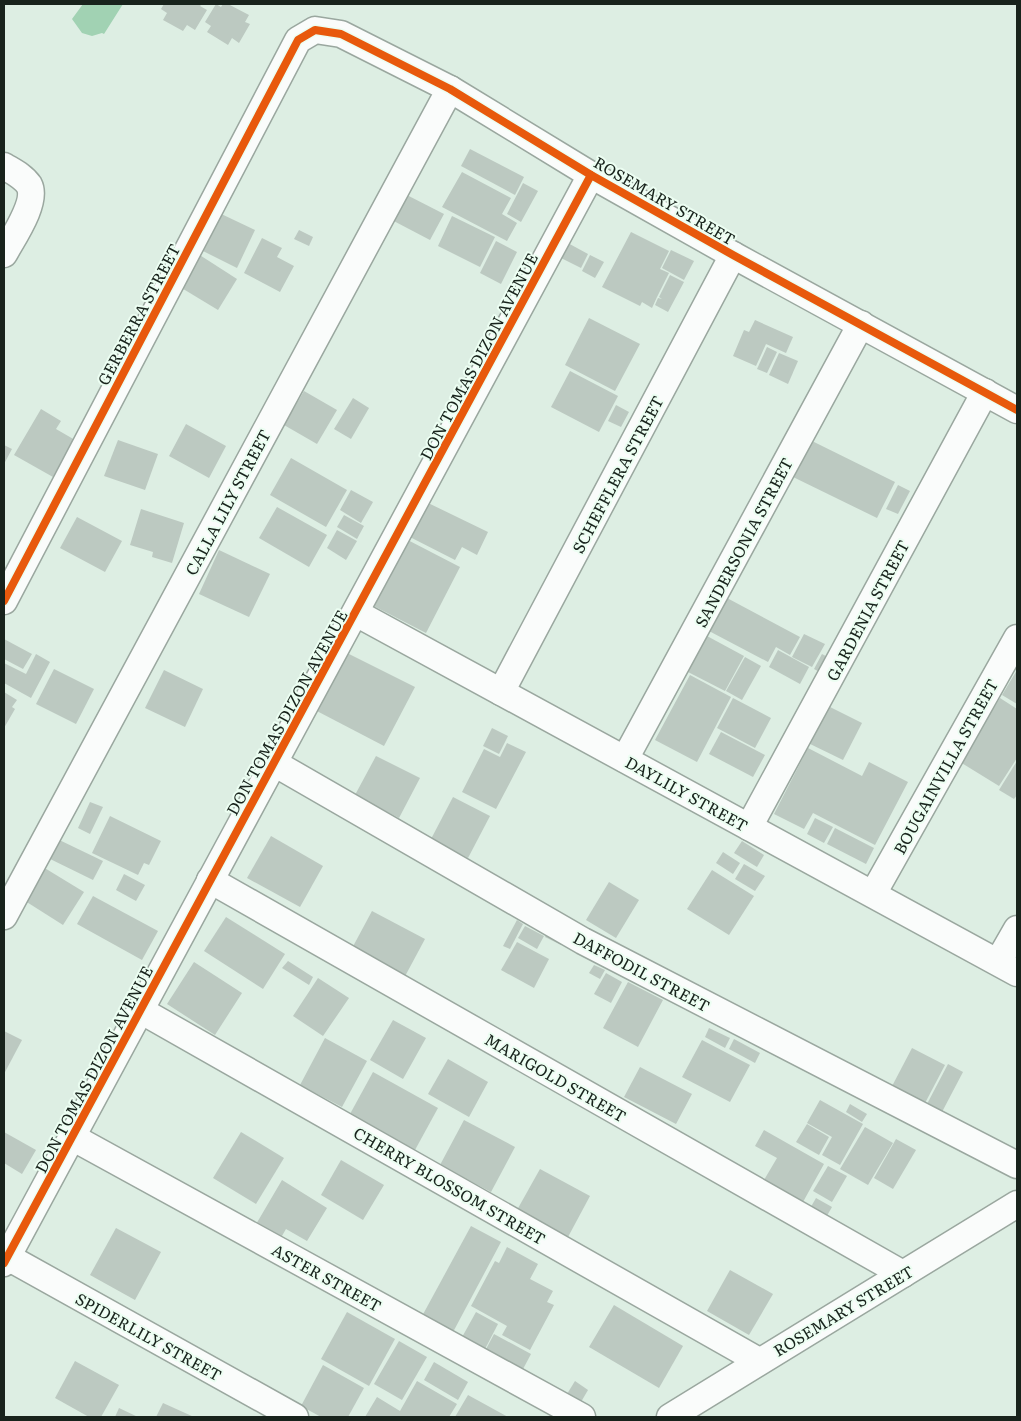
<svg xmlns="http://www.w3.org/2000/svg" width="1021" height="1421" viewBox="0 0 1021 1421" font-family="Literata,serif">
	<style>
		.water { fill: #a1d2b3 }
		.building { fill: #bcc9c1 }
		.lines { fill: none; stroke-linecap: round; stroke-linejoin: round }
		.street-casing { stroke: #9aa79f; stroke-width: 29 }
		.street { stroke: #fafcfb; stroke-width: 26 }
		.cycleway-casing { stroke: #ecfef2; stroke-width: 11 }
		.cycleway { stroke: #e8590c; stroke-width: 8 }
		.labels { text-anchor: middle; dominant-baseline: central; stroke-width: 4; stroke-linejoin: round; paint-order: stroke }
		.street-label { font-size: 16px; fill: #18231c; stroke: #ecfef2 }
	</style>
	<rect width="100%" height="100%" fill="#ddeee3"/>
	<path class="water" d="M 83,4 L 123,4 L 104,34 L 102,33 L 92,36 L 82,33 L 72,19 Z"/>
	<g class="building">
		<path d="M 164,4 L 202,4 L 200,6 L 207,10 L 195,30 L 187,25 L 183,31 L 163,20 L 167,13 L 161,9 Z"/>
		<path d="M 216,4 L 221,7 L 223,4 L 228,4 L 249,15 L 245,22 L 250,24 L 239,43 L 232,38 L 228,45 L 207,32 L 211,26 L 205,22 Z"/>
		<path d="M 470,149 L 524,177 L 515,195 L 461,166 Z"/>
		<path d="M 462,172 L 511,198 L 502,214 L 517,223 L 507,241 L 442,207 Z"/>
		<path d="M 523,183 L 538,191 L 521,222 L 507,214 Z"/>
		<path d="M 401,192 L 444,214 L 430,240 L 388,218 Z"/>
		<path d="M 215,211 L 255,230 L 237,268 L 197,248 Z"/>
		<path d="M 452,216 L 495,237 L 480,267 L 438,246 Z"/>
		<path d="M 299,230 L 313,237 L 309,246 L 294,239 Z"/>
		<path d="M 631,232 L 669,251 L 660,269 L 669,273 L 657,297 L 647,293 L 657,297 L 652,308 L 642,302 L 640,306 L 602,287 Z"/>
		<path d="M 262,238 L 282,248 L 277,257 L 294,266 L 280,292 L 244,273 Z"/>
		<path d="M 496,241 L 517,252 L 501,284 L 480,273 Z"/>
		<path d="M 566,242 L 588,254 L 581,268 L 559,257 Z"/>
		<path d="M 671,250 L 694,261 L 684,280 L 662,268 Z"/>
		<path d="M 195,252 L 237,279 L 218,310 L 175,284 Z"/>
		<path d="M 590,255 L 604,262 L 595,278 L 582,271 Z"/>
		<path d="M 670,275 L 684,282 L 668,312 L 655,305 L 658,298 L 662,299 L 659,297 Z"/>
		<path d="M 589,318 L 640,344 L 615,391 L 565,365 Z"/>
		<path d="M 755,320 L 793,337 L 786,353 L 766,344 L 756,366 L 733,356 L 744,330 L 749,332 Z"/>
		<path d="M 767,347 L 777,352 L 767,373 L 757,369 Z"/>
		<path d="M 779,353 L 798,361 L 788,384 L 769,375 Z"/>
		<path d="M 570,371 L 618,396 L 599,432 L 551,407 Z"/>
		<path d="M 304,391 L 337,410 L 317,444 L 284,425 Z"/>
		<path d="M 353,398 L 369,408 L 351,439 L 334,429 Z"/>
		<path d="M 616,405 L 629,412 L 621,427 L 608,421 Z"/>
		<path d="M 41,409 L 61,421 L 56,429 L 75,440 L 53,477 L 14,455 Z"/>
		<path d="M 186,424 L 226,446 L 209,478 L 169,456 Z"/>
		<path d="M 118,440 L 158,454 L 145,490 L 104,476 Z"/>
		<path d="M 810,440 L 895,482 L 877,518 L 791,476 Z"/>
		<path d="M 4,445 L 12,449 L 4,464 Z"/>
		<path d="M 291,458 L 347,490 L 326,527 L 270,495 Z"/>
		<path d="M 898,485 L 910,491 L 898,514 L 886,509 Z"/>
		<path d="M 351,490 L 373,502 L 361,523 L 340,510 Z"/>
		<path d="M 422,500 L 488,532 L 477,555 L 462,547 L 455,560 L 404,534 Z"/>
		<path d="M 277,507 L 327,535 L 309,567 L 259,538 Z"/>
		<path d="M 141,509 L 184,523 L 172,563 L 152,557 L 153,552 L 130,545 Z"/>
		<path d="M 344,515 L 364,526 L 357,539 L 337,527 Z"/>
		<path d="M 77,517 L 122,541 L 105,572 L 60,548 Z"/>
		<path d="M 337,530 L 357,541 L 346,560 L 327,548 Z"/>
		<path d="M 400,536 L 460,567 L 426,633 L 366,602 Z"/>
		<path d="M 219,550 L 270,574 L 249,617 L 199,594 Z"/>
		<path d="M 727,598 L 800,637 L 790,655 L 776,647 L 768,662 L 709,631 Z"/>
		<path d="M 804,634 L 825,644 L 812,667 L 792,657 Z"/>
		<path d="M 707,636 L 744,656 L 725,691 L 688,672 Z"/>
		<path d="M 4,639 L 32,654 L 23,669 L 4,659 Z"/>
		<path d="M 778,650 L 809,667 L 800,684 L 769,667 Z"/>
		<path d="M 343,651 L 415,687 L 384,746 L 313,709 Z"/>
		<path d="M 36,654 L 50,662 L 31,698 L 4,683 L 4,663 L 26,674 Z"/>
		<path d="M 822,654 L 837,662 L 829,677 L 814,669 Z"/>
		<path d="M 745,657 L 761,666 L 742,700 L 726,691 Z"/>
		<path d="M 54,669 L 94,689 L 76,724 L 36,704 Z"/>
		<path d="M 164,670 L 203,689 L 185,727 L 145,708 Z"/>
		<path d="M 1017,670 L 1017,704 L 1002,695 Z"/>
		<path d="M 690,675 L 731,697 L 697,762 L 655,740 Z"/>
		<path d="M 4,692 L 17,700 L 12,707 L 15,709 L 4,728 Z"/>
		<path d="M 733,698 L 771,718 L 755,748 L 717,728 Z"/>
		<path d="M 1000,698 L 1017,709 L 1017,758 L 999,786 L 960,762 Z"/>
		<path d="M 826,705 L 862,723 L 843,760 L 806,742 Z"/>
		<path d="M 492,728 L 508,736 L 499,754 L 483,746 Z"/>
		<path d="M 721,732 L 765,755 L 753,777 L 709,754 Z"/>
		<path d="M 507,743 L 526,752 L 496,809 L 462,792 L 484,749 L 500,757 Z"/>
		<path d="M 808,748 L 862,776 L 869,762 L 908,782 L 875,845 L 813,813 L 804,829 L 774,814 Z"/>
		<path d="M 376,756 L 420,778 L 399,818 L 355,795 Z"/>
		<path d="M 1017,761 L 1017,795 L 1014,799 L 999,790 Z"/>
		<path d="M 453,797 L 490,816 L 468,858 L 431,839 Z"/>
		<path d="M 90,802 L 103,807 L 90,834 L 78,828 Z"/>
		<path d="M 110,816 L 161,841 L 149,865 L 144,863 L 138,875 L 92,853 Z"/>
		<path d="M 815,818 L 833,827 L 824,843 L 807,834 Z"/>
		<path d="M 835,828 L 874,848 L 866,864 L 827,844 Z"/>
		<path d="M 51,836 L 103,861 L 93,880 L 42,855 Z"/>
		<path d="M 271,836 L 323,866 L 300,907 L 247,878 Z"/>
		<path d="M 742,841 L 764,855 L 757,867 L 734,853 Z"/>
		<path d="M 723,852 L 740,863 L 733,874 L 716,863 Z"/>
		<path d="M 744,864 L 765,876 L 755,891 L 735,879 Z"/>
		<path d="M 43,867 L 84,892 L 63,925 L 22,899 Z"/>
		<path d="M 712,870 L 754,896 L 729,935 L 687,909 Z"/>
		<path d="M 124,874 L 145,885 L 136,901 L 116,890 Z"/>
		<path d="M 609,882 L 639,900 L 616,938 L 586,920 Z"/>
		<path d="M 93,896 L 158,931 L 142,960 L 77,924 Z"/>
		<path d="M 372,911 L 425,939 L 403,980 L 350,952 Z"/>
		<path d="M 226,917 L 285,954 L 263,989 L 204,951 Z"/>
		<path d="M 517,920 L 523,924 L 510,949 L 503,946 Z"/>
		<path d="M 525,926 L 544,936 L 537,949 L 518,938 Z"/>
		<path d="M 550,928 L 566,936 L 561,945 L 545,937 Z"/>
		<path d="M 517,942 L 549,959 L 534,988 L 501,970 Z"/>
		<path d="M 288,961 L 313,977 L 309,985 L 282,968 Z"/>
		<path d="M 194,962 L 242,993 L 215,1035 L 167,1004 Z"/>
		<path d="M 594,965 L 605,970 L 600,979 L 589,973 Z"/>
		<path d="M 606,973 L 622,982 L 611,1003 L 594,994 Z"/>
		<path d="M 318,978 L 349,998 L 323,1036 L 293,1016 Z"/>
		<path d="M 628,982 L 663,1000 L 638,1047 L 603,1028 Z"/>
		<path d="M 393,1020 L 426,1038 L 403,1079 L 370,1060 Z"/>
		<path d="M 709,1028 L 730,1038 L 725,1048 L 705,1037 Z"/>
		<path d="M 4,1031 L 22,1040 L 4,1074 Z"/>
		<path d="M 325,1038 L 367,1061 L 342,1107 L 300,1085 Z"/>
		<path d="M 734,1039 L 760,1053 L 755,1063 L 729,1049 Z"/>
		<path d="M 702,1040 L 750,1065 L 730,1102 L 682,1077 Z"/>
		<path d="M 912,1048 L 945,1065 L 923,1107 L 890,1090 Z"/>
		<path d="M 448,1059 L 488,1082 L 469,1117 L 428,1094 Z"/>
		<path d="M 948,1064 L 963,1072 L 942,1112 L 927,1104 Z"/>
		<path d="M 640,1067 L 692,1094 L 676,1124 L 624,1097 Z"/>
		<path d="M 373,1072 L 438,1108 L 415,1150 L 350,1114 Z"/>
		<path d="M 820,1100 L 863,1124 L 840,1165 L 822,1155 L 832,1137 L 807,1123 Z"/>
		<path d="M 850,1104 L 867,1114 L 862,1122 L 846,1112 Z"/>
		<path d="M 464,1120 L 515,1147 L 491,1192 L 440,1165 Z"/>
		<path d="M 807,1124 L 829,1137 L 819,1155 L 796,1142 Z"/>
		<path d="M 865,1127 L 893,1143 L 868,1185 L 840,1169 Z"/>
		<path d="M 764,1130 L 824,1164 L 803,1202 L 764,1180 L 777,1158 L 755,1146 Z"/>
		<path d="M 4,1132 L 36,1150 L 22,1174 L 4,1163 Z"/>
		<path d="M 241,1132 L 284,1158 L 256,1204 L 213,1178 Z"/>
		<path d="M 896,1139 L 916,1150 L 893,1189 L 874,1178 Z"/>
		<path d="M 341,1160 L 384,1185 L 363,1220 L 321,1195 Z"/>
		<path d="M 828,1166 L 847,1176 L 832,1202 L 813,1191 Z"/>
		<path d="M 540,1169 L 590,1196 L 568,1237 L 517,1210 Z"/>
		<path d="M 282,1180 L 327,1208 L 307,1241 L 286,1229 L 279,1241 L 255,1226 Z"/>
		<path d="M 816,1198 L 832,1207 L 824,1221 L 808,1212 Z"/>
		<path d="M 471,1226 L 501,1242 L 452,1334 L 421,1318 Z"/>
		<path d="M 116,1228 L 161,1252 L 135,1300 L 90,1275 Z"/>
		<path d="M 507,1247 L 538,1264 L 530,1279 L 553,1291 L 547,1302 L 554,1305 L 530,1350 L 502,1335 L 507,1326 L 471,1306 L 495,1261 L 499,1263 Z"/>
		<path d="M 730,1270 L 773,1294 L 749,1335 L 707,1311 Z"/>
		<path d="M 614,1305 L 683,1346 L 659,1388 L 589,1347 Z"/>
		<path d="M 347,1312 L 395,1339 L 369,1386 L 321,1359 Z"/>
		<path d="M 476,1312 L 498,1324 L 484,1351 L 461,1339 Z"/>
		<path d="M 494,1334 L 531,1354 L 522,1371 L 485,1351 Z"/>
		<path d="M 399,1341 L 427,1357 L 402,1400 L 374,1384 Z"/>
		<path d="M 75,1361 L 119,1385 L 101,1417 L 89,1417 L 55,1398 Z"/>
		<path d="M 434,1362 L 468,1382 L 458,1400 L 424,1380 Z"/>
		<path d="M 323,1365 L 364,1388 L 348,1417 L 321,1417 L 301,1406 Z"/>
		<path d="M 417,1381 L 457,1404 L 449,1417 L 365,1417 L 377,1397 L 400,1411 Z"/>
		<path d="M 575,1381 L 588,1390 L 581,1402 L 567,1394 Z"/>
		<path d="M 468,1395 L 508,1417 L 455,1417 Z"/>
		<path d="M 163,1403 L 194,1417 L 156,1417 Z"/>
		<path d="M 119,1408 L 138,1417 L 115,1417 Z"/>
	</g>
	<g class="lines">
		<defs>
			<g id="street">
				<path d="M 4,166 C 12,171 23,176 29,185 C 38,202 12,239 4,254"/>
				<path d="M 4,601 L 298,40 L 315,30 L 341,34 L 450,89 L 591,175 L 733,255 L 1017,410"/>
				<path d="M 356,613 L 1017,973"/>
				<path d="M 501,692 L 733,255"/>
				<path d="M 625,759 L 861,324"/>
				<path d="M 274,763 L 583,941 L 1017,1165"/>
				<path d="M 749,827 L 985,392"/>
				<path d="M 210,880 L 903,1274"/>
				<path d="M 873,894 L 1017,638"/>
				<path d="M 4,916 L 450,89"/>
				<path d="M 998,962 L 1017,929"/>
				<path d="M 140,1010 L 759,1361"/>
				<path d="M 72,1137 L 582,1417"/>
				<path d="M 4,1255 L 295,1417"/>
				<path d="M 4,1263 L 591,175"/>
				<path d="M 670,1417 L 1017,1204"/>
			</g>
		</defs>
		<use href="#street" class="street-casing"/>
		<use href="#street" class="street"/>
		<defs>
			<g id="cycleway">
				<path d="M 4,601 L 298,40 L 315,30 L 341,34 L 450,89 L 591,175 L 733,255 L 1017,410"/>
				<path d="M 4,1263 L 591,175"/>
			</g>
		</defs>
		<use href="#cycleway" class="cycleway-casing"/>
		<use href="#cycleway" class="cycleway"/>
	</g>
	<g class="labels">
		<g class="street-label">
			<text transform="translate(665 200) rotate(30)">ROSEMARY STREET</text>
			<text transform="translate(138 314) rotate(-62)">GERBERRA STREET</text>
			<text transform="translate(478 356) rotate(-62)">DON TOMAS DIZON AVENUE</text>
			<text transform="translate(617 474) rotate(-62)">SCHEFFLERA STREET</text>
			<text transform="translate(227 502) rotate(-62)">CALLA LILY STREET</text>
			<text transform="translate(743 542) rotate(-62)">SANDERSONIA STREET</text>
			<text transform="translate(867 610) rotate(-62)">GARDENIA STREET</text>
			<text transform="translate(286 712) rotate(-61)">DON TOMAS DIZON AVENUE</text>
			<text transform="translate(945 766) rotate(-61)">BOUGAINVILLA STREET</text>
			<text transform="translate(687 793) rotate(29)">DAYLILY STREET</text>
			<text transform="translate(642 971) rotate(28)">DAFFODIL STREET</text>
			<text transform="translate(93 1069) rotate(-62)">DON TOMAS DIZON AVENUE</text>
			<text transform="translate(556 1077) rotate(30)">MARIGOLD STREET</text>
			<text transform="translate(450 1185) rotate(30)">CHERRY BLOSSOM STREET</text>
			<text transform="translate(327 1277) rotate(29)">ASTER STREET</text>
			<text transform="translate(843 1310) rotate(-31)">ROSEMARY STREET</text>
			<text transform="translate(149 1336) rotate(29)">SPIDERLILY STREET</text>
		</g>
	</g>
	<rect width="1021" height="1421" fill="none" stroke="#18231c" stroke-width="10"/>
</svg>
